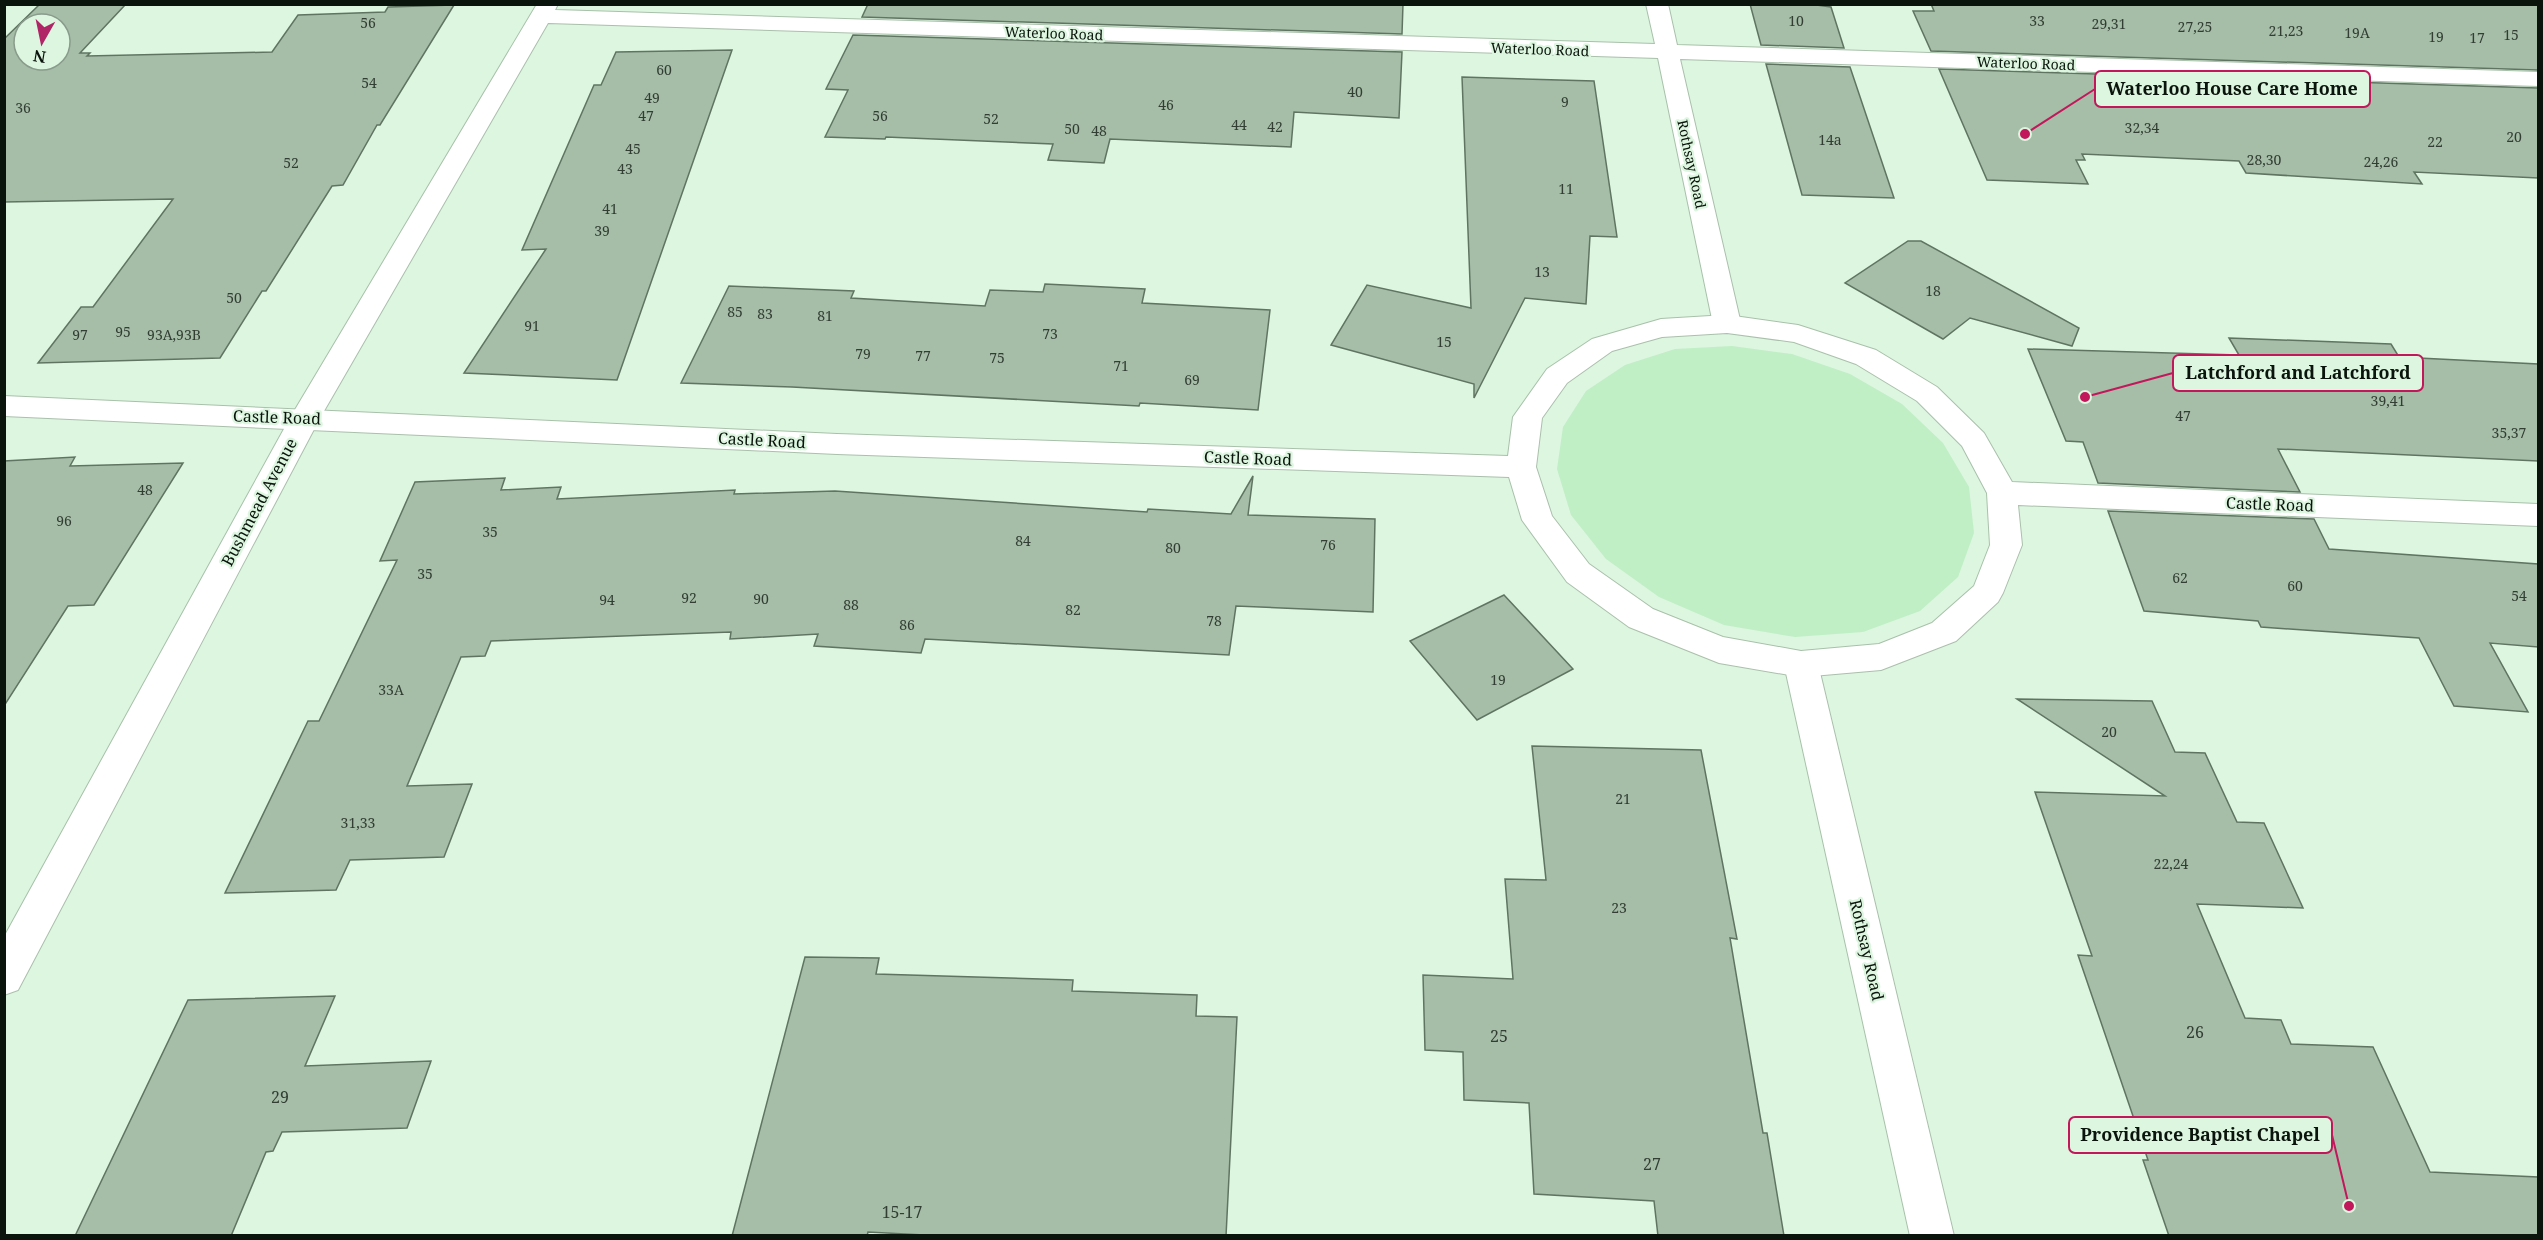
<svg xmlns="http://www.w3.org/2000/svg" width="2543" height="1240" viewBox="0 0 2543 1240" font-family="'Noto Serif',serif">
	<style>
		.green { fill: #c0eec5 }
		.building { fill: #a6bda8; stroke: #5f7562; stroke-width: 1.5; fill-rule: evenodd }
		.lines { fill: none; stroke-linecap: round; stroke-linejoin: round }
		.minor-casing { stroke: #a9c0ab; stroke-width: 2 }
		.tertiary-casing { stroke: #a9c0ab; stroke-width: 2 }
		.minor { fill: #fff; fill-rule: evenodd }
		.tertiary { fill: #fff; fill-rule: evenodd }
		.labels { text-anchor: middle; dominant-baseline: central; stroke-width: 4.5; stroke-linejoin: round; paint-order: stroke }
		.number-label { font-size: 14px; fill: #323e33 }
		.far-street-label { font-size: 14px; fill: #0b140c; stroke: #ddf6e0 }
		.street-label { font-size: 16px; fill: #0b140c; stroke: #ddf6e0 }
		.near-number-label { font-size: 16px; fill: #323e33 }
		.leader { fill: none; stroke: #c2185b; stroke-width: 2 }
		.callout-dot { fill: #c2185b; stroke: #ddf6e0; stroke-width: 2 }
		.callout { fill: #ddf6e0; stroke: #c2185b; stroke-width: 2 }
		.callout-label { font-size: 18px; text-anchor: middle; font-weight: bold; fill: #0b140c }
	</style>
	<rect width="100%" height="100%" fill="#ddf6e0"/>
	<path class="green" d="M 1732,346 L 1792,354 L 1850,374 L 1902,404 L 1943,443 L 1969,487 L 1974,533 L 1958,577 L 1920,611 L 1863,632 L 1795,637 L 1724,625 L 1659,597 L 1606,559 L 1571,515 L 1557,469 L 1563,427 L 1586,391 L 1625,365 L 1675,349 Z"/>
	<g class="building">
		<path d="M 40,4 L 126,4 L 80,53 L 90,53 L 87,56 L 272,52 L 298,15 L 385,12 L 388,7 L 454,5 L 380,125 L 377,125 L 343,185 L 332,186 L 266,291 L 262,291 L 220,358 L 38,363 L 81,307 L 93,307 L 173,199 L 4,202 L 4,39 ZM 24,24 L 60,24 L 60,60 L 24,60 Z"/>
		<path d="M 868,4 L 1403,4 L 1402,34 L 862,17 Z"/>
		<path d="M 1750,4 L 1809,4 L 1831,7 L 1844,48 L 1761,45 Z"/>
		<path d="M 1931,4 L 2538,4 L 2538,70 L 1931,51 L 1913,11 L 1934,11 Z"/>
		<path d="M 853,35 L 1402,52 L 1399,118 L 1294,112 L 1291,147 L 1110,139 L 1104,163 L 1048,160 L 1053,144 L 886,137 L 885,139 L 825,137 L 848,90 L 826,89 Z"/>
		<path d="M 732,50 L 617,380 L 464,373 L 546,249 L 522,250 L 594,85 L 601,85 L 616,52 Z"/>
		<path d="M 1766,64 L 1850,67 L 1894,198 L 1802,195 Z"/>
		<path d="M 1939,69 L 2538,88 L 2538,178 L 2414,172 L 2422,184 L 2246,173 L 2239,161 L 2082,154 L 2085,160 L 2076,160 L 2088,184 L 1987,180 Z"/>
		<path d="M 1462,77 L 1594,81 L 1617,237 L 1590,236 L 1586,304 L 1525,298 L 1474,398 L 1474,384 L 1331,345 L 1367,285 L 1471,308 Z"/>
		<path d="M 1908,241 L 1921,241 L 2079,328 L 2072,346 L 1970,318 L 1943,339 L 1845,283 Z"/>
		<path d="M 1045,284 L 1145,289 L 1142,303 L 1270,310 L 1258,410 L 1140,403 L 1139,406 L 792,387 L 681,383 L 729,286 L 854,291 L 851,298 L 985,306 L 990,290 L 1043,292 Z"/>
		<path d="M 2229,338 L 2391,344 L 2399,357 L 2538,364 L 2538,461 L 2278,449 L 2300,492 L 2098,483 L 2083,442 L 2066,441 L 2028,349 L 2239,355 Z"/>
		<path d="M 75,457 L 70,466 L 183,463 L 94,605 L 68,606 L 4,706 L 4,461 Z"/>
		<path d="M 1253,476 L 1248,515 L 1375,519 L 1373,612 L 1236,606 L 1229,655 L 925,639 L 921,653 L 814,646 L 818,634 L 730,639 L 731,632 L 491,641 L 485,656 L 461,657 L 407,786 L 472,784 L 444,857 L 350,860 L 336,890 L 225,893 L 308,721 L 319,721 L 397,560 L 380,561 L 415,482 L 505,478 L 501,490 L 561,487 L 557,499 L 735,490 L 734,494 L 835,491 L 1147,512 L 1148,509 L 1231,514 Z"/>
		<path d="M 2108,511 L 2314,519 L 2329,549 L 2538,564 L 2538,647 L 2490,643 L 2528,712 L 2454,706 L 2419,638 L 2261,627 L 2258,621 L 2144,611 Z"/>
		<path d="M 1504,595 L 1573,669 L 1477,720 L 1410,641 Z"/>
		<path d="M 2017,699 L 2152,701 L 2175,752 L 2205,753 L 2237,822 L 2264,823 L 2303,908 L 2197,904 L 2245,1018 L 2281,1020 L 2291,1044 L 2373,1047 L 2430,1172 L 2538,1177 L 2538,1236 L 2169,1236 L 2143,1160 L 2148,1160 L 2078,955 L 2092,956 L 2035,792 L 2165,796 Z"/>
		<path d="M 1532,746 L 1701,750 L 1737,939 L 1730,938 L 1763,1133 L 1767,1133 L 1784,1236 L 1658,1236 L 1654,1201 L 1534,1194 L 1529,1103 L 1464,1100 L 1463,1052 L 1425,1050 L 1423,975 L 1513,979 L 1505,879 L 1546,880 Z"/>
		<path d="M 805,957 L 879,958 L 876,974 L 1073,980 L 1072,991 L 1197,995 L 1196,1016 L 1237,1017 L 1226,1236 L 943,1236 L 868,1232 L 867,1236 L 732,1236 Z"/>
		<path d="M 335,996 L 305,1066 L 431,1061 L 407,1128 L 282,1132 L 273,1151 L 266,1152 L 231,1236 L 75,1236 L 188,1000 Z"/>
	</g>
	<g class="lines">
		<defs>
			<g id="minor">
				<path d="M 537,4 L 558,4 L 555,10 L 1655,44 L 1646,4 L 1668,4 L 1677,45 L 2538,72 L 2538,86 L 1680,59 L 1741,324 L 1737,330 L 1727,333 L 1717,330 L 1713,324 L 1658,58 L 548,23 L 320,418 L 18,990 L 4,995 L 4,937 L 290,418 Z"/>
				<path d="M 1801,651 L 1813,654 L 1818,664 L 1954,1236 L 1910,1236 L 1784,664 L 1789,654 Z"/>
			</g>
			<path id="tertiary" d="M 1727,315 L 1798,325 L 1876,350 L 1937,387 L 1984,433 L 2012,482 L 2538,504 L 2538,526 L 2018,505 L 2022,545 L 2003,593 L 1998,602 L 1956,641 L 1881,670 L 1801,677 L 1719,663 L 1629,627 L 1567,582 L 1522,520 L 1509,477 L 837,454 L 4,416 L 4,396 L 837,434 L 1508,456 L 1513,417 L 1547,369 L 1592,339 L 1661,319 ZM 1727,333 L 1794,342 L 1856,364 L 1917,401 L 1962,446 L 1987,493 L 1990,545 L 1974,586 L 1932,623 L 1879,644 L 1801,651 L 1723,637 L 1653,609 L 1589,564 L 1552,516 L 1536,467 L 1542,418 L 1567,383 L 1612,351 L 1662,337 Z"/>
		</defs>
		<use href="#minor" class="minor-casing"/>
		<use href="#tertiary" class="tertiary-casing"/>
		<use href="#minor" class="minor"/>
		<use href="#tertiary" class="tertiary"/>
	</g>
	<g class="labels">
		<g class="number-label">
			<text x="1796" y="20">10</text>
			<text x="2037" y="20">33</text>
			<text x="368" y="22">56</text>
			<text x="2109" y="23">29,31</text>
			<text x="2195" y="26">27,25</text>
			<text x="2286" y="30">21,23</text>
			<text x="2357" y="32">19A</text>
			<text x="2511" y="34">15</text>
			<text x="2436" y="36">19</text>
			<text x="2477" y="37">17</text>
			<text x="664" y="69">60</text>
			<text x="369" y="82">54</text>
			<text x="1355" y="91">40</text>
			<text x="652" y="97">49</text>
			<text x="1565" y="101">9</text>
			<text x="1166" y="104">46</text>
			<text x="23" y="107">36</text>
			<text x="646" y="115">47</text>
			<text x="880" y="115">56</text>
			<text x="991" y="118">52</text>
			<text x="1239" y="124">44</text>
			<text x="1275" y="126">42</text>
			<text x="2142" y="127">32,34</text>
			<text x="1072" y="128">50</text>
			<text x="1099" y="130">48</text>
			<text x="2514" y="136">20</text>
			<text x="1830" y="139">14a</text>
			<text x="2435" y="141">22</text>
			<text x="633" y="148">45</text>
			<text x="2264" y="159">28,30</text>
			<text x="2381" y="161">24,26</text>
			<text x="291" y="162">52</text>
			<text x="625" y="168">43</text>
			<text x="1566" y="188">11</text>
			<text x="610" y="208">41</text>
			<text x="602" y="230">39</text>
			<text x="1542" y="271">13</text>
			<text x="1933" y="290">18</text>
			<text x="234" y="297">50</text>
			<text x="735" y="311">85</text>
			<text x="765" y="313">83</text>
			<text x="825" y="315">81</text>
			<text x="532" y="325">91</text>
			<text x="123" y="331">95</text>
			<text x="1050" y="333">73</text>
			<text x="80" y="334">97</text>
			<text x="174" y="334">93A,93B</text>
			<text x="1444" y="341">15</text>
			<text x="863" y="353">79</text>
			<text x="923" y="355">77</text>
			<text x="997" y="357">75</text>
			<text x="1121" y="365">71</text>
			<text x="1192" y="379">69</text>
			<text x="2388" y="400">39,41</text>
			<text x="2183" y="415">47</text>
			<text x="2509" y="432">35,37</text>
			<text x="145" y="489">48</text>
			<text x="64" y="520">96</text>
			<text x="490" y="531">35</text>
			<text x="1023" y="540">84</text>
			<text x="1328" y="544">76</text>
			<text x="1173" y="547">80</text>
			<text x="425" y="573">35</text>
			<text x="2180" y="577">62</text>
			<text x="2295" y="585">60</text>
			<text x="2519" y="595">54</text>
			<text x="689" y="597">92</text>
			<text x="761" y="598">90</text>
			<text x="607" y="599">94</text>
			<text x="851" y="604">88</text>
			<text x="1073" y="609">82</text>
			<text x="1214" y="620">78</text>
			<text x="907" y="624">86</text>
			<text x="1498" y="679">19</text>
			<text x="391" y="689">33A</text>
			<text x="2109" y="731">20</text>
			<text x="1623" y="798">21</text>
			<text x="358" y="822">31,33</text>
			<text x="2171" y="863">22,24</text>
			<text x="1619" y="907">23</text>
		</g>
		<g class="far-street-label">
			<text transform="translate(1054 33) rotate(2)">Waterloo Road</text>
			<text transform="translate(1540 49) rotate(2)">Waterloo Road</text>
			<text transform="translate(2026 63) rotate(2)">Waterloo Road</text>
			<text transform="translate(1692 164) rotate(78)">Rothsay Road</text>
		</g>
		<g class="street-label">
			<text transform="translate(277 417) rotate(2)">Castle Road</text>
			<text transform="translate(762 440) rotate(3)">Castle Road</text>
			<text transform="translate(1248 458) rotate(2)">Castle Road</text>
			<text transform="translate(259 502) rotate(-62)">Bushmead Avenue</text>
			<text transform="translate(2270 504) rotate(2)">Castle Road</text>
			<text transform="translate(1867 950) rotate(77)">Rothsay Road</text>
		</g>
		<g class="near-number-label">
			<text x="2195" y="1032">26</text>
			<text x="1499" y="1036">25</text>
			<text x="280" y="1097">29</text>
			<text x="1652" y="1164">27</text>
			<text x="902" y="1212">15-17</text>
		</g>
	</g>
	<path class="leader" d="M2025 134L2095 89M2085 397L2173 373M2349 1206L2332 1135"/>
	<g class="callout-dot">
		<circle cx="2025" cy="134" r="6"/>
		<circle cx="2085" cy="397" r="6"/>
		<circle cx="2349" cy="1206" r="6"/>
	</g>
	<g class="callout">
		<rect x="2095" y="71" width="275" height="36" rx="6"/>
		<rect x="2173" y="355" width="250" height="36" rx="6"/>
		<rect x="2069" y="1117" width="263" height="36" rx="6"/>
	</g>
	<g class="callout-label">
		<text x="2232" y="95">Waterloo House Care Home</text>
		<text x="2298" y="379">Latchford and Latchford</text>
		<text x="2200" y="1141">Providence Baptist Chapel</text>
	</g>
	<rect width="2543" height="1240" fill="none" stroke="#0b140c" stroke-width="12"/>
	<g transform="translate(42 42) rotate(189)"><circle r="28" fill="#ddf6e0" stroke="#899c8b" stroke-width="1.5"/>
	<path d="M0-4.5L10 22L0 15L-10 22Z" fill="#af2565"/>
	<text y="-9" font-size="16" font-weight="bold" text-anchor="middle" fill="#0b140c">N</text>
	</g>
</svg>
